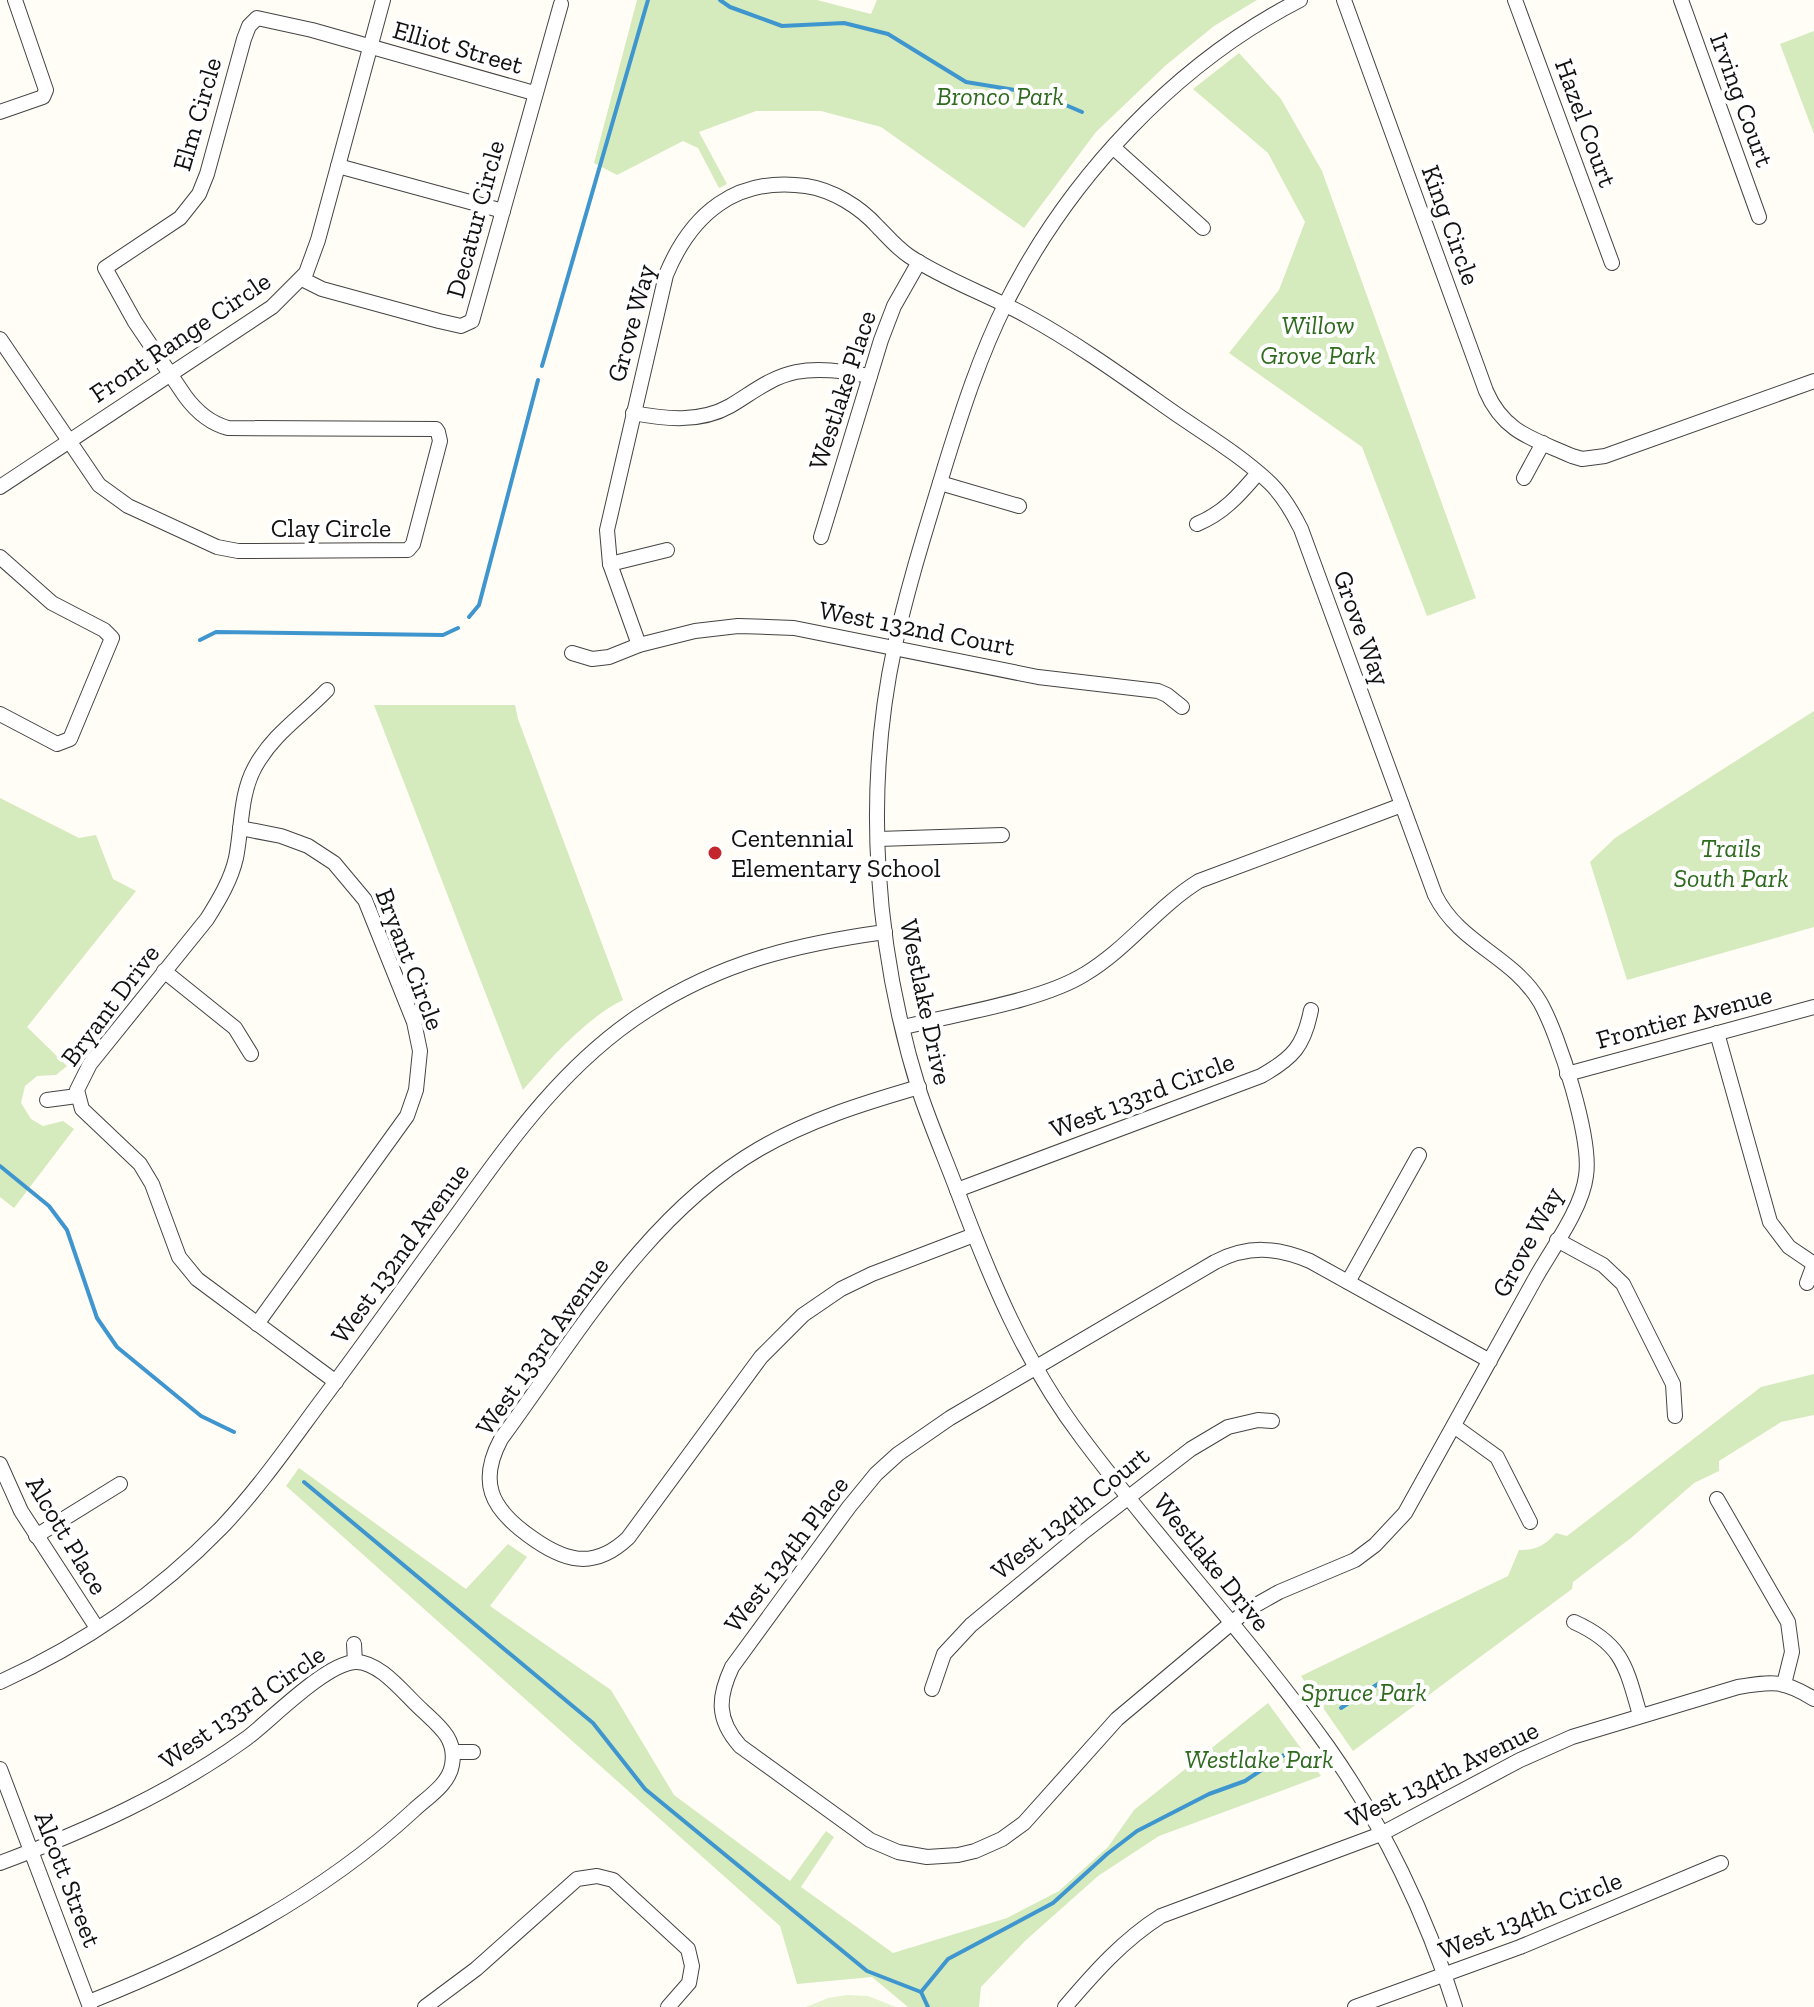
<svg xmlns="http://www.w3.org/2000/svg" width="1814" height="2007" viewBox="0 0 1814 2007" font-family="'Zilla Slab',serif">
	<style>
		.green { fill: #d5ebbd }
		.pitch { fill: #e6f2cf }
		.lines { fill: none; stroke-linecap: round; stroke-linejoin: round }
		.stream { stroke: #3f96cf; stroke-width: 4 }
		.minor-casing { stroke: #444; stroke-width: 16 }
		.minor { stroke: #fff; stroke-width: 14 }
		.poi-dot { fill: #c4262e; stroke: #fff; stroke-width: 3 }
		.labels { text-anchor: middle; dominant-baseline: central; stroke-width: 8; stroke-linejoin: round; paint-order: stroke }
		.street-label { font-size: 26px; fill: #111; stroke: #fff }
		.park-label { font-size: 26px; font-style: italic; fill: #2f6b1f; stroke: #fff }
		.poi-label { font-size: 26px; fill: #111; stroke: #fff; text-anchor: start }
	</style>
	<rect width="100%" height="100%" fill="#fffdf5"/>
	<g class="green">
		<path d="M 637,0 L 817,0 L 871,14 L 877,0 L 1257,0 L 1214,26 L 1165,66 L 1096,132 L 1024,228 L 881,127 L 821,111 L 756,111 L 699,132 L 727,184 L 719,188 L 698,148 L 683,141 L 617,175 L 594,163 Z"/>
		<path d="M 1814,31 L 1814,134 L 1780,44 Z"/>
		<path d="M 1239,53 L 1281,99 L 1322,171 L 1476,598 L 1427,616 L 1362,447 L 1229,353 L 1279,290 L 1305,222 L 1268,153 L 1193,89 Z"/>
		<path d="M 374,705 L 515,705 L 518,719 L 623,1000 C 586,1018 550,1059 523,1090 Z"/>
		<path d="M 1814,711 L 1814,927 L 1627,980 L 1590,862 L 1615,838 Z"/>
		<path d="M 0,798 L 79,838 L 96,835 L 113,879 L 136,891 L 27,1027 L 67,1066 L 56,1075 L 37,1076 L 25,1086 L 21,1103 L 31,1119 L 43,1126 L 63,1121 L 74,1129 L 14,1208 L 0,1197 Z"/>
		<path d="M 1814,1374 L 1814,1415 L 1781,1422 L 1719,1461 L 1719,1471 L 1694,1483 L 1631,1538 L 1573,1582 L 1572,1589 L 1353,1751 L 1301,1676 L 1508,1576 L 1519,1550 C 1537,1550 1544,1546 1556,1533 L 1567,1536 L 1761,1387 Z"/>
		<path d="M 299,1468 L 466,1589 L 508,1544 L 527,1557 L 490,1606 L 611,1690 L 674,1795 L 790,1881 L 826,1831 L 834,1837 L 801,1887 L 893,1953 L 1007,1918 L 1059,1891 L 1108,1847 L 1134,1810 L 1268,1703 L 1321,1776 L 1159,1836 L 1098,1876 L 1025,1941 L 981,1987 L 979,2007 L 908,2007 L 872,1977 L 797,1984 L 780,1926 L 286,1486 Z"/>
	</g>
	<path class="pitch" d="M 847,1995 L 868,1996 L 896,2007 L 806,2007 L 828,1998 Z"/>
	<g class="lines">
		<g class="stream">
			<path d="M 720,0 L 730,7 L 782,26 L 844,23 L 888,34 L 966,82 L 1040,94 L 1082,112"/>
			<path d="M 542,366 L 648,0"/>
			<path d="M 469,617 L 479,605 L 538,380"/>
			<path d="M 200,640 L 216,632 L 443,635 L 458,628"/>
			<path d="M 0,1166 L 49,1206 L 67,1230 L 97,1318 L 117,1347 L 201,1416 L 234,1432"/>
			<path d="M 304,1482 L 593,1723 L 645,1789 L 867,1971 L 921,1992 L 948,1959 L 1053,1903 L 1107,1854 L 1137,1831 L 1209,1794 L 1245,1781 L 1284,1755"/>
			<path d="M 1341,1708 L 1381,1682"/>
			<path d="M 921,1992 L 928,2007"/>
		</g>
		<defs>
			<g id="minor">
				<path d="M 1300,0 C 1175,64 1069,178 1006,303 C 980,355 962,411 945,466 C 927,526 908,585 895,645 C 863,792 875,950 920,1093 C 931,1126 945,1158 957,1190 C 990,1278 1025,1363 1082,1438 C 1161,1544 1252,1640 1328,1747 C 1383,1825 1427,1916 1455,2007"/>
				<path d="M 1344,0 L 1486,391 C 1504,433 1534,439 1572,456 L 1582,459 L 1605,456 L 1814,381"/>
				<path d="M 1515,0 L 1612,263"/>
				<path d="M 1681,0 L 1759,217"/>
				<path d="M 0,112 L 43,97 L 46,90 L 15,0"/>
				<path d="M 1114,148 L 1203,228"/>
				<path d="M 338,166 L 503,211"/>
				<path d="M 302,279 L 322,289 L 439,321 L 461,326 L 472,321 L 561,4"/>
				<path d="M 0,339 L 99,485 L 128,506 L 217,547 L 238,551 L 408,550 L 413,544 L 440,441 L 438,432 L 436,429 L 228,428 C 209,423 196,411 185,396 L 135,322 L 105,268 L 180,218 L 199,194 L 207,174 L 244,39 L 249,26 L 257,18 L 312,30 L 534,93"/>
				<path d="M 633,413 C 665,419 700,423 730,406 C 752,393 771,377 796,372 C 821,367 846,372 870,376"/>
				<path d="M 1524,478 L 1543,443"/>
				<path d="M 940,483 L 1019,506"/>
				<path d="M 0,487 L 272,307 L 306,273 L 318,240 L 383,0"/>
				<path d="M 1197,524 C 1224,513 1240,494 1258,473"/>
				<path d="M 821,537 L 881,340 L 894,306 L 919,262"/>
				<path d="M 0,557 L 52,603 L 104,630 L 112,638 L 70,739 L 57,744 L 0,714"/>
				<path d="M 610,564 L 667,550"/>
				<path d="M 639,645 L 610,564 L 607,530 L 666,275 C 691,214 736,176 806,186 C 833,190 860,207 878,227 C 888,237 897,248 909,256 C 945,280 989,295 1027,316 C 1080,345 1129,381 1179,416 C 1210,437 1244,458 1271,484 C 1284,497 1293,513 1301,529 L 1435,895 C 1460,945 1512,955 1540,1002 C 1559,1035 1592,1139 1586,1176 C 1582,1209 1551,1250 1535,1279 C 1492,1357 1449,1435 1405,1513 L 1375,1545 L 1355,1560 L 1279,1592 L 1247,1610 L 1117,1719 L 1024,1823 L 1002,1839 L 975,1851 L 958,1855 L 927,1857 L 898,1852 L 870,1840 L 740,1746 C 716,1719 718,1697 732,1667 L 849,1507 L 876,1474 L 898,1454 L 950,1418 L 1215,1262 C 1248,1245 1276,1247 1310,1261 L 1490,1361"/>
				<path d="M 572,653 L 592,659 L 609,657 L 639,645 L 695,631 L 738,626 L 768,627 L 794,628 L 1038,677 L 1158,691 L 1167,695 L 1182,707"/>
				<path d="M 327,690 C 302,716 273,734 255,767 C 240,794 242,828 236,858 C 231,880 219,900 207,919 L 90,1064 L 77,1090 L 82,1109 L 140,1164 L 152,1184 L 179,1257 L 197,1279 L 336,1382"/>
				<path d="M 240,828 L 281,836 L 308,846 L 334,863 L 365,900 L 414,1022 L 420,1051 L 416,1090 L 407,1116 L 257,1324"/>
				<path d="M 878,839 L 1002,835"/>
				<path d="M 164,971 L 235,1028 L 251,1054"/>
				<path d="M 904,1027 C 955,1014 1042,1001 1085,974 C 1127,949 1157,907 1199,881 L 1402,805"/>
				<path d="M 1717,1033 L 1770,1222 L 1789,1247 L 1814,1264"/>
				<path d="M 1567,1074 L 1814,1007"/>
				<path d="M 919,1087 C 864,1103 809,1120 759,1149 C 647,1214 576,1337 501,1439 C 478,1482 491,1508 528,1535 C 563,1561 593,1571 628,1538 L 761,1357 L 803,1315 L 841,1289 L 872,1274 L 974,1235"/>
				<path d="M 47,1100 L 77,1096"/>
				<path d="M 957,1190 L 1261,1076 C 1293,1058 1304,1046 1311,1010"/>
				<path d="M 1557,1240 L 1603,1265 L 1623,1284 L 1673,1384 L 1675,1416"/>
				<path d="M 1348,1282 L 1419,1155"/>
				<path d="M 1807,1283 L 1814,1264"/>
				<path d="M 1454,1426 L 1497,1457 L 1530,1522"/>
				<path d="M 0,1464 L 21,1511 L 97,1628"/>
				<path d="M 1717,1499 L 1788,1622 L 1792,1652 L 1784,1684"/>
				<path d="M 36,1536 L 120,1484"/>
				<path d="M 1574,1622 C 1623,1644 1626,1667 1640,1715"/>
				<path d="M 354,1644 L 355,1662"/>
				<path d="M 0,1682 C 82,1645 159,1592 222,1527 C 258,1489 288,1446 319,1404 C 364,1344 407,1283 451,1223 C 508,1144 563,1064 646,1011 C 722,962 797,944 885,932"/>
				<path d="M 932,1689 L 944,1654 L 971,1625 L 1081,1534 L 1191,1449 L 1228,1427 L 1258,1420 L 1272,1421"/>
				<path d="M 453,1752 L 473,1752"/>
				<path d="M 0,1769 L 90,2007"/>
				<path d="M 0,1863 C 88,1830 171,1793 247,1738 C 272,1719 325,1664 355,1662 C 380,1661 405,1695 422,1710 C 439,1726 457,1739 452,1765 C 449,1784 428,1797 414,1810 C 320,1897 207,1955 89,2002"/>
				<path d="M 425,2007 L 476,1969 L 577,1879 L 597,1876 L 613,1880 L 688,1949 L 692,1966 L 689,1983 L 668,2007"/>
				<path d="M 1065,2007 C 1094,1973 1123,1940 1161,1916 L 1381,1834 L 1520,1760 L 1572,1737 L 1738,1687 C 1773,1681 1784,1680 1814,1699"/>
				<path d="M 1355,2007 L 1520,1947 L 1721,1863"/>
			</g>
		</defs>
		<use href="#minor" class="minor-casing"/>
		<use href="#minor" class="minor"/>
	</g>
	<circle class="poi-dot" cx="715" cy="853" r="8"/>
	<g class="labels">
		<g class="street-label">
			<text transform="translate(458 47) rotate(16)">Elliot Street</text>
			<text transform="translate(1742 100) rotate(70)">Irving Court</text>
			<text transform="translate(197 114) rotate(-74)">Elm Circle</text>
			<text transform="translate(1586 123) rotate(70)">Hazel Court</text>
			<text transform="translate(475 219) rotate(-75)">Decatur Circle</text>
			<text transform="translate(1451 225) rotate(70)">King Circle</text>
			<text transform="translate(631 323) rotate(-75)">Grove Way</text>
			<text transform="translate(180 337) rotate(-34)">Front Range Circle</text>
			<text transform="translate(842 390) rotate(-72)">Westlake Place</text>
			<text x="331" y="528">Clay Circle</text>
			<text transform="translate(917 628) rotate(11)">West 132nd Court</text>
			<text transform="translate(1362 628) rotate(70)">Grove Way</text>
			<text transform="translate(410 959) rotate(69)">Bryant Circle</text>
			<text transform="translate(926 1002) rotate(78)">Westlake Drive</text>
			<text transform="translate(110 1005) rotate(-53)">Bryant Drive</text>
			<text transform="translate(1684 1017) rotate(-15)">Frontier Avenue</text>
			<text transform="translate(1142 1095) rotate(-21)">West 133rd Circle</text>
			<text transform="translate(1527 1242) rotate(-62)">Grove Way</text>
			<text transform="translate(400 1253) rotate(-54)">West 132nd Avenue</text>
			<text transform="translate(542 1346) rotate(-55)">West 133rd Avenue</text>
			<text transform="translate(1070 1513) rotate(-39)">West 134th Court</text>
			<text transform="translate(67 1535) rotate(59)">Alcott Place</text>
			<text transform="translate(786 1554) rotate(-53)">West 134th Place</text>
			<text transform="translate(1212 1562) rotate(51)">Westlake Drive</text>
			<text transform="translate(242 1707) rotate(-35)">West 133rd Circle</text>
			<text transform="translate(1442 1774) rotate(-26)">West 134th Avenue</text>
			<text transform="translate(68 1879) rotate(69)">Alcott Street</text>
			<text transform="translate(1530 1915) rotate(-22)">West 134th Circle</text>
		</g>
		<g class="park-label">
			<text x="1000" y="96">Bronco Park</text>
			<text x="1318" y="325">Willow<tspan x="1318" dy="30">Grove Park</tspan></text>
			<text x="1731" y="848">Trails<tspan x="1731" dy="30">South Park</tspan></text>
			<text x="1364" y="1692">Spruce Park</text>
			<text x="1259" y="1759">Westlake Park</text>
		</g>
		<g class="poi-label">
			<text x="731" y="838">Centennial<tspan x="731" dy="30">Elementary School</tspan></text>
		</g>
	</g>
</svg>
